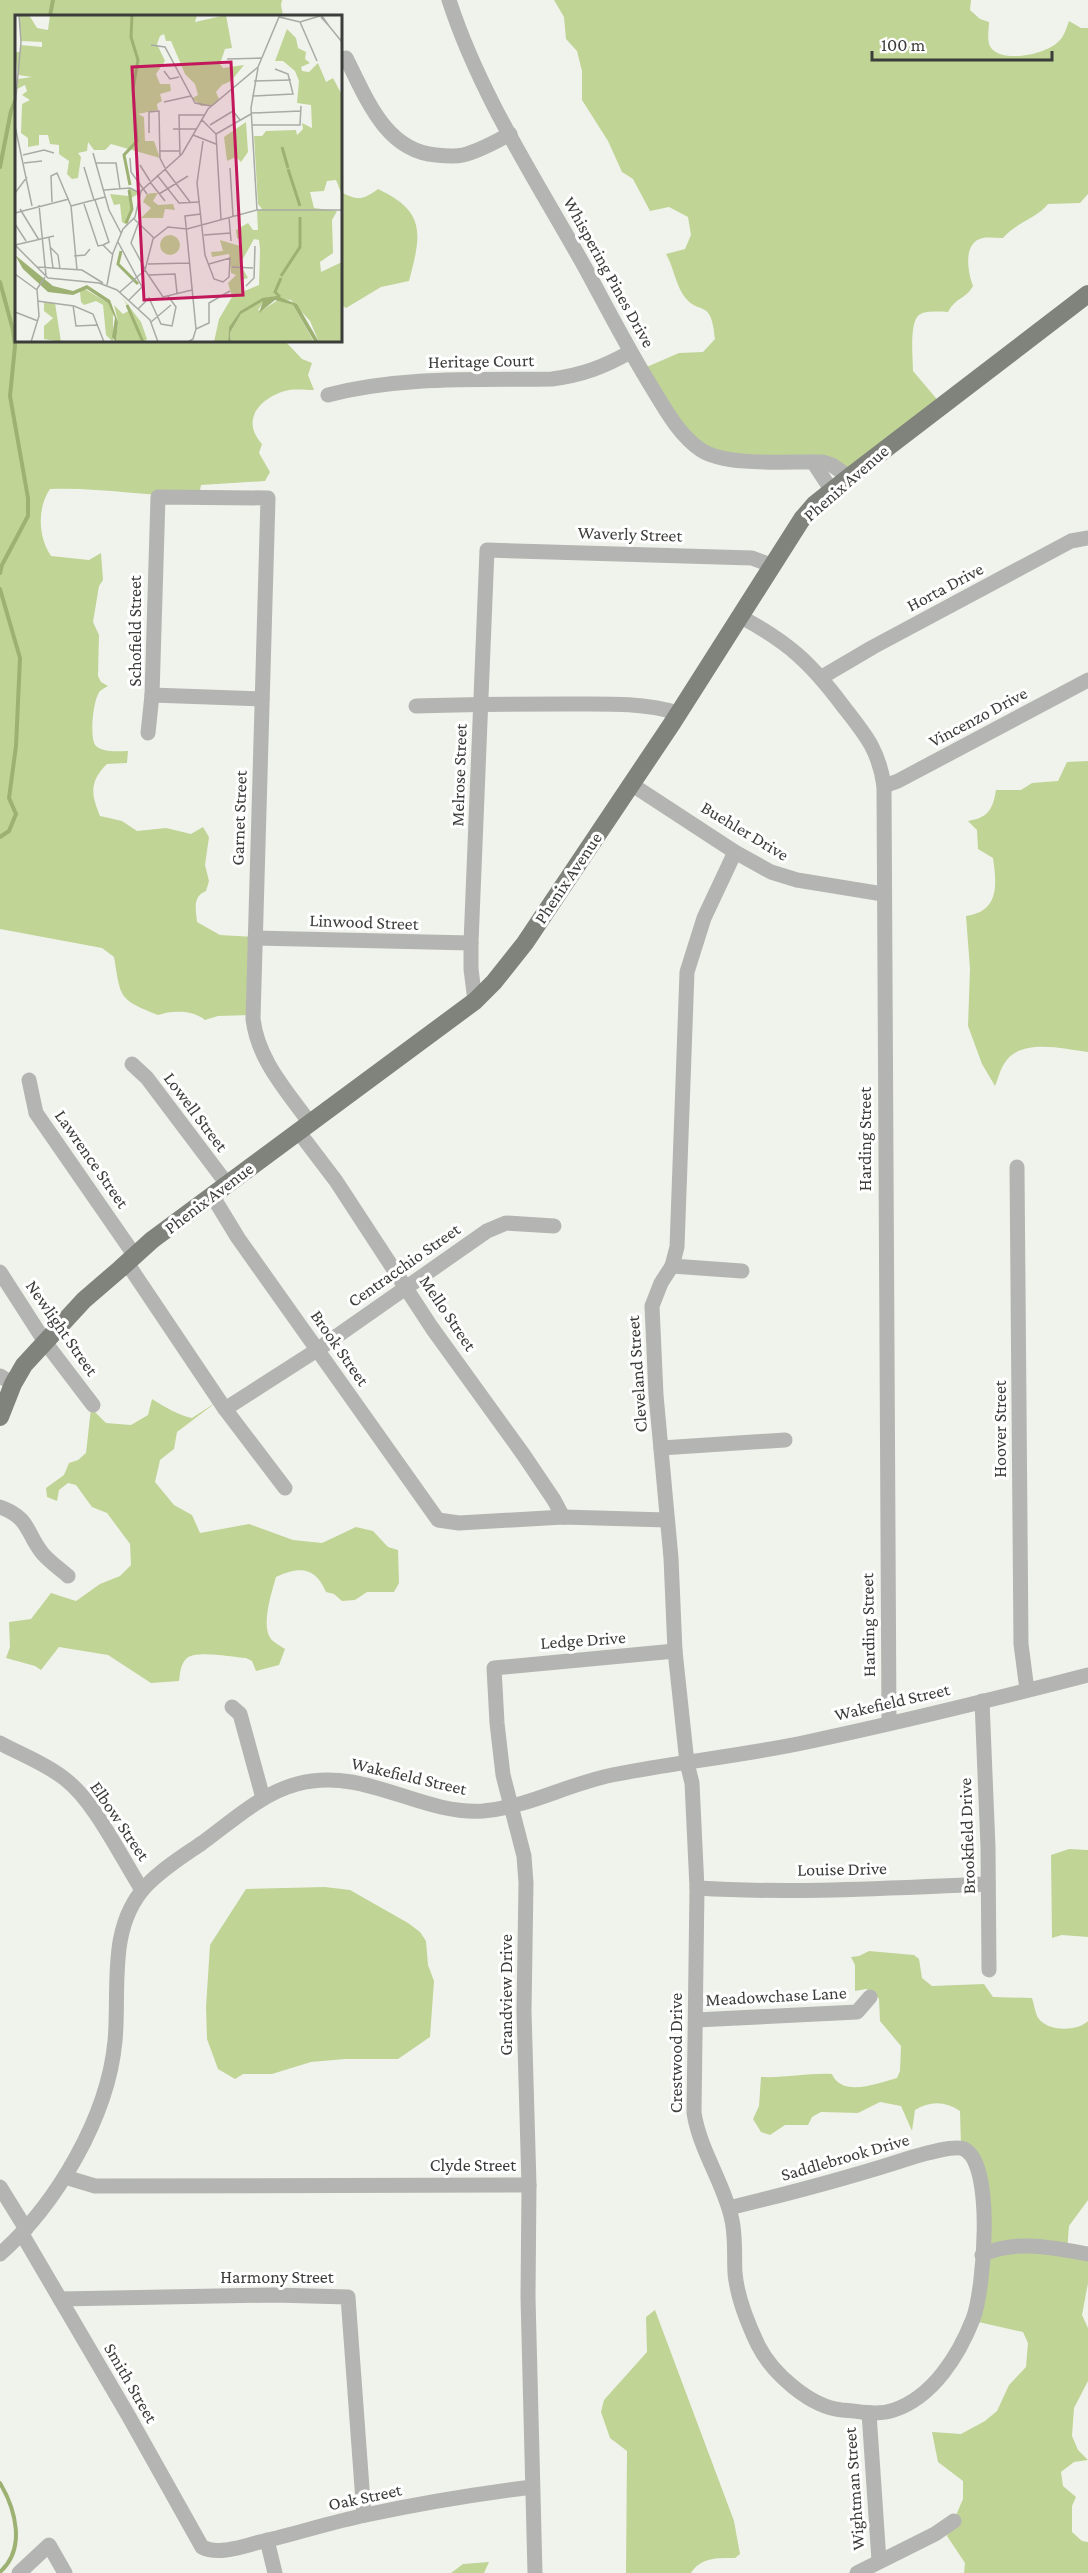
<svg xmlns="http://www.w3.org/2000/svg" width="1088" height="2573" viewBox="0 0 1088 2573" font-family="'Crimson Pro',serif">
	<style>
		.green { fill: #c0d496 }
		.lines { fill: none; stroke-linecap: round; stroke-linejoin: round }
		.stream { stroke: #9db173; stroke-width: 4 }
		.minor { stroke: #b4b5b2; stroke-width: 15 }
		.major { stroke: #80827c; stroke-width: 18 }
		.labels { text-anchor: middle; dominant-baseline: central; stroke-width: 6; stroke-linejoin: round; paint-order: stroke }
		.street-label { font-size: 18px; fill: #3b3d3a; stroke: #fff }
		.inset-river { fill: none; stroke: #9db173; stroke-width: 3 }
		.inset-road { fill: none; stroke: #a8aaa5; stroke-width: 1.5 }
		.view { fill: #c2185b; fill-opacity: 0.15; stroke: #c2185b; stroke-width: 3 }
		.inset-edge { fill: none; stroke: #3b3d3a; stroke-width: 3 }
	</style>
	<rect width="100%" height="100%" fill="#f0f3ec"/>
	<g class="green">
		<path d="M 0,0 L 282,0 L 281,5 L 283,16 L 16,16 L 16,340 L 285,341 L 302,359 L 312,363 L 308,375 L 314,390 C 306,390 297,389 289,390 C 262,396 239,419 262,444 L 259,453 L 270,472 L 265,481 L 201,485 L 199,496 C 149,497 100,487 50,489 C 37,508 38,537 51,556 L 89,560 L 101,553 L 103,580 L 99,586 L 93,622 L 99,635 L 98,676 L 101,682 L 108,686 C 105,688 102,689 100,691 C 93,699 89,740 96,746 C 104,753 118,751 128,751 L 127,763 L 107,764 C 89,782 91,794 100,816 L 122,821 L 137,831 L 166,828 L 191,834 L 203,827 L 209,837 L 205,865 L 209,881 L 206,891 C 192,897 196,909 197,922 L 220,935 L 255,937 L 251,1015 L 218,1016 L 205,1020 C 193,1010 173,1010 158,1015 C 118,999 121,998 114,957 L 102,948 L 0,929 Z"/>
		<path d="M 554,0 L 971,0 L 970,10 L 980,19 L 989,22 C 989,30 986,43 992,49 C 1005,63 1046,54 1058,42 C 1064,37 1066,29 1069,21 L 1081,28 L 1088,28 L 1088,194 L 1080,203 L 1048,204 C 1036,219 1015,223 1003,238 C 996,238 989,237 983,238 C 962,242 968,273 973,286 C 966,299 956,297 948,312 C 940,312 926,310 919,315 C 909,323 913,358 913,371 L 941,404 L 852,474 L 700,451 L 642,369 L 679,353 L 703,352 L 715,339 C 711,294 698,319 682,293 C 675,281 673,266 666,254 L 685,249 L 691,235 L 688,217 L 669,207 L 650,211 L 633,179 L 622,172 L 608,141 L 582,100 L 582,71 L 577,51 L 566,39 L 564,17 Z"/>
		<path d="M 378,189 C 427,212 421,235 409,281 L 381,287 L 346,308 L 340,304 L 341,192 C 358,201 363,200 378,189 Z"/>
		<path d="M 1088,761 L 1088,1052 C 1062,1049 1020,1037 1004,1064 C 1000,1070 998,1079 995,1086 L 982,1064 L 968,1026 L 970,969 L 966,916 C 999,911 997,886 993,858 L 978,849 L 977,830 L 968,821 C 988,818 993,809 996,790 L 1021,790 L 1032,783 L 1058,781 L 1067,762 Z"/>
		<path d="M 152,1399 C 165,1407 178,1415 192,1418 L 218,1401 L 177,1432 L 174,1449 L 160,1460 L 155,1482 L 174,1505 L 192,1515 L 200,1533 L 249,1524 L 293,1540 L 322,1543 L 356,1527 L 373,1531 L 388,1547 L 398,1550 L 399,1583 L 394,1592 L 367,1592 L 355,1600 L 342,1601 L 334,1594 L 326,1592 C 315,1567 300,1566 276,1577 C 272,1592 259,1629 273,1641 C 276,1644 281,1646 285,1649 L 279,1665 L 256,1671 L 252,1661 L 246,1658 C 232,1657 197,1650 187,1658 C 180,1664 180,1674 179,1681 L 151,1683 L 108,1655 L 59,1647 L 41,1670 L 35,1666 L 6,1658 L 10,1647 L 9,1622 L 31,1619 L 51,1593 L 76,1601 L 100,1584 L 120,1576 L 131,1565 L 130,1544 L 107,1513 L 92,1507 L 76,1485 L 68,1483 L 59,1490 L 57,1501 L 47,1497 L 46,1488 L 64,1475 L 69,1463 L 78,1460 L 86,1453 L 91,1408 L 106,1423 L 131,1425 L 148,1415 Z"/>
		<path d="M 1069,1849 L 1088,1850 L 1088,1937 L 1062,1935 L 1052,1938 L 1051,1855 Z"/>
		<path d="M 325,1887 L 350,1890 L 408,1923 L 420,1932 L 426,1941 L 428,1965 L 434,1981 L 430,2037 L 398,2059 L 345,2059 L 311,2062 L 272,2074 L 243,2074 L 235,2079 L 218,2069 L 207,2039 L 206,2007 L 210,1945 L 246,1889 Z"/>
		<path d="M 869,1951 L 914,1955 L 919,1959 L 922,1978 L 932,1986 L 984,1984 L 993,1997 L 1032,1998 C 1034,2004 1035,2011 1037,2016 C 1045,2032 1077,2032 1088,2021 L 1088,2200 L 1069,2226 L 1067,2252 L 1088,2259 L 1088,2283 L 1082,2315 L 1088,2328 L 1088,2381 L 1074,2408 L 1072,2436 L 1078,2450 L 1088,2460 L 1074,2462 L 1061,2472 L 1063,2486 L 1076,2497 L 1072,2506 L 1072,2532 L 1082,2541 L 1088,2542 L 1088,2573 L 964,2573 L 965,2563 L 947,2536 L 963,2499 L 963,2481 L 938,2462 L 932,2432 L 961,2434 L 985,2421 L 997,2411 L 1009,2385 L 1026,2367 L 1028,2343 L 1023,2332 L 974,2321 L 982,2183 L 961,2146 L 960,2111 C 945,2101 930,2101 915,2110 L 912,2131 L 901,2106 L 880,2102 L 858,2113 L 821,2112 L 812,2117 L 808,2125 L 785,2125 L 770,2135 L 761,2132 L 753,2119 L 759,2106 L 761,2077 C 786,2078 808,2073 832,2074 C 842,2098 878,2083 897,2078 L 900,2071 L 901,2046 L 880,2021 L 879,1999 L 873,1992 L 866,1989 L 855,1991 L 855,1965 L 851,1957 L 859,1956 Z"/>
		<path d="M 655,2310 L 734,2521 L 740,2554 L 735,2558 C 718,2558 701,2557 691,2573 L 626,2573 L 627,2451 L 610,2438 L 601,2412 L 604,2400 L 647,2352 L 646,2317 Z"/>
		<path d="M 489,2562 L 484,2573 L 451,2573 L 463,2564 Z"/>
	</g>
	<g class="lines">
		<g class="stream">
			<path d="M 50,16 L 53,0"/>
			<path d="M 0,167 L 11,111 L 16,99"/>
			<path d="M 0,282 L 13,330 L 15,346 L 10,396 L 28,498 L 28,516 L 2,565 L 0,573"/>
			<path d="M 0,589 L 20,658 L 16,746 L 9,798 L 16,814 L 9,831 L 0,837"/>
			<path d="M 0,2483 C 16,2510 26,2549 0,2572"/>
		</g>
		<g class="minor">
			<path d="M 449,0 C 480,96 538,183 587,271 C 608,310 628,349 651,386 C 665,409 679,435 701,450 C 727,467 792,461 823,462 L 832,465 L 849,477"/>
			<path d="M 346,58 C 366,97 385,151 436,155 C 445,156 454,157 463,155 C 480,151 495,142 510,134"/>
			<path d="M 328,395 C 401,376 478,380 552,379 C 582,375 604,367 630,352"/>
			<path d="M 813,462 L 832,491"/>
			<path d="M 741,617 C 788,642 811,663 843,706 C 865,734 879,750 884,786 L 889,1722"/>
			<path d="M 822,677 L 873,647 L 1071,541 L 1088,538"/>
			<path d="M 152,695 L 262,699"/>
			<path d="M 416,706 C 465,704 514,704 564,704 C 602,704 641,702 678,713"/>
			<path d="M 148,733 L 152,695 L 158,497 L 268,498 L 253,1019 C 258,1060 286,1090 309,1122"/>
			<path d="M 631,784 L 735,852 L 771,872 L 797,880 L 883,894"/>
			<path d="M 884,786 L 898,781 L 1088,680"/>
			<path d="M 255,938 L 471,943"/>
			<path d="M 475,1001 L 471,969 L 471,943 L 487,550 L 752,558 L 771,565"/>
			<path d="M 132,1064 L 147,1078 L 227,1184"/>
			<path d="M 29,1080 L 36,1113 L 135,1256"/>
			<path d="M 298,1131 L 336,1181 L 432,1328 L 523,1454 L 554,1500 L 563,1517"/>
			<path d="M 1017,1167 L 1021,1644 L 1027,1690"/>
			<path d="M 213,1197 L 238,1238 L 438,1520 L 459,1523 L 563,1517 L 667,1520"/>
			<path d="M 127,1263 L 225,1409 L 285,1488"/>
			<path d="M 672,1266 L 742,1271"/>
			<path d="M 0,1272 L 45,1342 L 93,1405"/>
			<path d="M 0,1376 L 13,1384"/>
			<path d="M 225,1409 L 317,1350 L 487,1231 L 506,1223 L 554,1226"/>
			<path d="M 661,1448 L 785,1440"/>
			<path d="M 0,1507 C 31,1518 26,1534 43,1554 C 50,1562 60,1569 68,1576"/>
			<path d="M 982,1701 L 988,1847 L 989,1970"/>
			<path d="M 232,1707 L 240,1714 L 263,1798"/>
			<path d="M 0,1743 C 22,1755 45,1763 65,1779 C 95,1802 121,1857 142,1890"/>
			<path d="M 697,1888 C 793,1894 891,1888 988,1884"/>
			<path d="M 696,2020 L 857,2012 L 870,1997"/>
			<path d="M 65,2177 L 95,2186 L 529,2185"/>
			<path d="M 0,2187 L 26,2229"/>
			<path d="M 729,2208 C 791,2193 852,2177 913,2157 C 923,2154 956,2145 964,2149 C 995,2164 984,2291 973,2319 C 959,2355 933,2397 894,2410 C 876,2416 860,2411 842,2410 C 810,2407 772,2373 758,2345 C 748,2324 737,2296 735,2273 C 734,2254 736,2234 731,2216 C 722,2180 700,2150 694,2113 L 697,1888 L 692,1783 L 687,1763 L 675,1651 L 671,1558 L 656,1395 L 652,1306 L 661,1283 L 672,1266 L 677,1247 L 687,972 L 704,918 L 735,852"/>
			<path d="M 22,2234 L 128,2415 L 202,2547 C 219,2556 246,2545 264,2541 C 298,2533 332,2522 366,2515 C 421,2503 477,2494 532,2487"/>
			<path d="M 0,2254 C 56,2205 108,2117 115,2041 C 120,1989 107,1928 146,1886 C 162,1869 183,1856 202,1843 C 231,1822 262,1793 297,1784 C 365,1766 419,1815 483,1811 C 528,1807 568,1784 612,1775 C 677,1762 742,1756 807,1742 C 901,1722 995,1699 1088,1675"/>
			<path d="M 982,2255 C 1014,2239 1054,2248 1088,2254"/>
			<path d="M 60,2299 L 274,2295 L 348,2297 L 364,2515"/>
			<path d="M 869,2413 L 879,2561"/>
			<path d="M 267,2540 L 275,2573"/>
			<path d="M 19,2573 L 49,2545 L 65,2573"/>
			<path d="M 535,2573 L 528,2297 L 529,2185 L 524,2011 L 526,1883 L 524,1856 L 503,1775 L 497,1723 L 494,1668 L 675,1651"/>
			<path d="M 857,2573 L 935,2534 L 954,2521"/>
		</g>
		<path class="major" d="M 0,1417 L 13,1384 L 24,1365 L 84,1300 L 120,1269 L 152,1240 L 475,1001 L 494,982 L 525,943 L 673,722 L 802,519 L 815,504 L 849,477 L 1088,294"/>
	</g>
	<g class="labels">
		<g class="street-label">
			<text transform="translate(609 272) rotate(61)">Whispering Pines Drive</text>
			<text transform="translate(481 361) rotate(-1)">Heritage Court</text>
			<text transform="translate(846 483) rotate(-41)">Phenix Avenue</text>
			<text transform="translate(630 534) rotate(2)">Waverly Street</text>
			<text transform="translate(945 587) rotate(-28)">Horta Drive</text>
			<text transform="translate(135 631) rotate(-90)">Schofield Street</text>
			<text transform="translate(978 717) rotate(-28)">Vincenzo Drive</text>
			<text transform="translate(459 775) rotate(-88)">Melrose Street</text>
			<text transform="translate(239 818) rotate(-88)">Garnet Street</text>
			<text transform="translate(745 831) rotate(31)">Buehler Drive</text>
			<text transform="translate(568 878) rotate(-56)">Phenix Avenue</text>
			<text transform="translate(364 922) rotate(2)">Linwood Street</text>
			<text transform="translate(196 1112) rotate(53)">Lowell Street</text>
			<text transform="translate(865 1139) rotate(-90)">Harding Street</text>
			<text transform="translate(92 1159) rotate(55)">Lawrence Street</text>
			<text transform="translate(209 1198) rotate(-37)">Phenix Avenue</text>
			<text transform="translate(404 1265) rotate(-35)">Centracchio Street</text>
			<text transform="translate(448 1313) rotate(56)">Mello Street</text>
			<text transform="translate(62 1328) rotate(55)">Newlight Street</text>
			<text transform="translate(340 1348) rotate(55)">Brook Street</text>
			<text transform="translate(637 1374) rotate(-94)">Cleveland Street</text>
			<text transform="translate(1000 1429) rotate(-90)">Hoover Street</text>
			<text transform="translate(868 1625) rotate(-91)">Harding Street</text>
			<text transform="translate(583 1640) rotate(-4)">Ledge Drive</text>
			<text transform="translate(892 1702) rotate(-13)">Wakefield Street</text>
			<text transform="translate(409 1776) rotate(13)">Wakefield Street</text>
			<text transform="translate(120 1821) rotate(56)">Elbow Street</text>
			<text transform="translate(967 1836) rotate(-92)">Brookfield Drive</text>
			<text transform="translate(842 1869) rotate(-1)">Louise Drive</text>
			<text transform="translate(506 1995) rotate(-90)">Grandview Drive</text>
			<text transform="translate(776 1996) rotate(-3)">Meadowchase Lane</text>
			<text transform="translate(676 2053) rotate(-90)">Crestwood Drive</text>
			<text transform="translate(845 2157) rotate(-16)">Saddlebrook Drive</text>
			<text x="473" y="2165">Clyde Street</text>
			<text x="277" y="2277">Harmony Street</text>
			<text transform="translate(131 2383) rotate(60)">Smith Street</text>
			<text transform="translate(854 2489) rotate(-94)">Wightman Street</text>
			<text transform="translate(365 2497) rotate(-12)">Oak Street</text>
		</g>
	</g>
	<g transform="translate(15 15)">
		<rect width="327" height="327" fill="#f0f3ec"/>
		<path d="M 4,0 L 14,0 L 22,13 L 33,15 L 35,0 L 182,0 L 180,7 L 211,0 L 217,33 L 210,34 L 205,49 L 208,53 L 229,50 L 216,66 L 207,70 L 201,77 L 204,84 L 197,91 L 186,91 L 177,83 L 183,80 L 180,69 L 170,59 L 156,26 L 151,26 L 149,19 L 145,21 L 142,29 L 150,46 L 141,59 L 145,69 L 155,69 L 156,76 L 145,79 L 147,86 L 142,89 L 143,95 L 123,99 L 129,102 L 130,126 L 139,126 L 145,143 L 96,129 L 90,135 L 79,135 L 73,127 L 72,136 L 63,138 L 66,142 L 63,163 L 57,164 L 52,159 L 54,146 L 44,139 L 44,130 L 35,129 L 33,120 L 24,120 L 24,130 L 13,132 L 13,123 L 6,118 L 7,89 L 15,85 L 7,80 L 12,76 L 10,70 L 2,74 L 3,64 L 17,62 L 3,60 L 0,37 L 5,37 L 6,30 L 27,32 L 27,27 L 6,26 ZM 272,14 L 281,23 L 283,33 L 291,37 L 290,44 L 295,48 L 286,52 L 287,56 L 294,57 L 303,48 L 311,67 L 318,63 L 327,80 L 327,180 L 321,165 L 312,166 L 309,176 L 295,177 L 299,193 L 322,196 L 317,205 L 318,238 L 305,247 L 306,257 L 327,247 L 327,327 L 304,327 L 295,306 L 276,285 L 247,283 L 225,296 L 214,312 L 213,327 L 199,327 L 204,304 L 217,282 L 213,268 L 221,260 L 216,258 L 214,239 L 197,242 L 196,237 L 208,236 L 205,225 L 225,231 L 227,226 L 222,223 L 221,215 L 233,208 L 238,215 L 243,215 L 242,196 L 247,194 L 243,189 L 239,121 L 247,121 L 251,116 L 281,115 L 282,120 L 288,114 L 287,108 L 297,113 L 296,90 L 282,88 L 284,66 L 280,56 L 268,46 L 260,46 ZM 239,224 L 244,225 L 245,234 L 244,270 L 227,277 L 226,265 L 233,263 L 225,249 ZM 231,107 L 233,137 L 226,147 L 221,142 L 212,146 L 209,122 ZM 113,173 L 125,178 L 116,183 L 118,193 L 112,210 L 107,207 L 105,189 L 99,190 L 95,179 L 114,181 ZM 138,178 L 143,178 L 138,186 L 143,190 L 158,189 L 160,195 L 150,194 L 148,203 L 126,203 L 136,193 L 128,187 L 132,179 ZM145 230a10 10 0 1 1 20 0a10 10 0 1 1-20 0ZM 70,274 L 93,288 L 98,296 L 98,327 L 91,320 L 88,290 L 81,286 L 69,290 L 66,287 L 65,277 ZM 107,282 L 126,307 L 132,324 L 129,327 L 101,327 L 103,307 L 99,290 L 108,299 L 115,295 ZM 263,285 L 278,290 L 299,327 L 216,327 L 215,318 L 226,299 L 246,286 L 249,286 L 243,295 L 246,296 ZM 29,287 L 40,288 L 46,327 L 29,324 L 29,311 L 38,303 L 29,296 Z" fill="#c0d496" fill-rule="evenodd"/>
		<path d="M 0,240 L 38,271 L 58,276 L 72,270 L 95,285 L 103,307 L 101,327 L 97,322 L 100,303 L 93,288 L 72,274 L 58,280 L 33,277 L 8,254 ZM 262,281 L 282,289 L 304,327 L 299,326 L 278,290 L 260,285 L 244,298 L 248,286 L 226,299 L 215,318 L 216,327 L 213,327 L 214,312 L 225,296 L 247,283 Z" fill="#9db173"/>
		<path class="inset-river" d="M 267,132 L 273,153M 273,154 L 285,191M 115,170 L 109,140 L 122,126 L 118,74 L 123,45 L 116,22 L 117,0M 111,208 L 117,194 L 114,175M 106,236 L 103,249 L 123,269M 266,261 L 285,232 L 285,202M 265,282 L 260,277 L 266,263M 112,290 L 128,327"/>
		<path class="inset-road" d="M 306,2 L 314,11 L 307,1M 285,7 L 302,46M 314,11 L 327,27M 136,30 L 150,32 L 180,88 L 196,91M 212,44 L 246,43M 149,56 L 155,64 L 164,62M 239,66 L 276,65M 237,81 L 278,79 L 273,59 L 260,54M 149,87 L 176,81M 0,92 L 6,27 L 4,0M 237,98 L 286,96M 187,105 L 201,119 L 206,204M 195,110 L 218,96 L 225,105M 237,110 L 285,110 L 286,91M 0,111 L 17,191M 158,114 L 181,114M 134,118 L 134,97 L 144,96 L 145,143 L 150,153M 201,119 L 236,99M 178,120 L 201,129M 188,126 L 182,168 L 190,240 L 199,264 L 208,267 L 214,262 L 215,243 L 194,249M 145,136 L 164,136M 78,138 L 94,195 L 106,218M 8,140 L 29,135 L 39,138M 165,140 L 164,100 L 190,100M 115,143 L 116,157 L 132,179M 9,148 L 27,146M 81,148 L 101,148 L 105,174M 125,150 L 135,166M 69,152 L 79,185M 215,153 L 218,201M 150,154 L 175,187M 142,160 L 164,188 L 185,187M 135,167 L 150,186M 89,175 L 115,173 L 125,178M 0,178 L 12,162M 144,179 L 173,161M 80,185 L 94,227 L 88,230M 37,187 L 36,161 L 42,158 L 56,191 L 62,255M 69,189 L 83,231 L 88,230 L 97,239M 24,190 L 31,261M 56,191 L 90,182M 5,194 L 24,225M 242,195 L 236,93 L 243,53M 0,198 L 54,184M 214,202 L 216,226M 119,204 L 139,223M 0,209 L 11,226M 123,209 L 116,228 L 130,254M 189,220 L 216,218M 34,223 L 38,253M 103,227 L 127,272 L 114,285M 0,230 L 39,221M 0,230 L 33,263 L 84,268 L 102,275 L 135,305 L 143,327M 35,232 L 43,240 L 45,254M 59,241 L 70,240 L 75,234M 133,249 L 175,248M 22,252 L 67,255 L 88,268M 217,252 L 238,253M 130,255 L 148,282 L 177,275M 0,259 L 22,275M 134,260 L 160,259 L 162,278M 92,270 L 98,238 L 108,214 L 120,202 L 126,176 L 167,139 L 193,94 L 243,52 L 264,2 L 285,7 L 308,0M 231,271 L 239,263 L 240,231M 105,277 L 130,255 L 138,224 L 153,212 L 172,214 L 242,195 L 327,195M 22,286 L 59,291 L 78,299 L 89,327M 58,290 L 61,311 L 83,310M 123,294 L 134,283 L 146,309 L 157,311 L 161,292 L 153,281M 0,297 L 23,306M 136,307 L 156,290M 181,314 L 194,308 L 194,288 L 215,276M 16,327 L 24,301 L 22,274 L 30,262M 173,327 L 178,324 L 181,314 L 170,201 L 186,199"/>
		<path class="view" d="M 216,47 L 228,280 L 129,285 L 117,52 Z"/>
		<rect width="327" height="327" class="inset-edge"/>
	</g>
	<path d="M872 51v9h180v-9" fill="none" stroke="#3b3d3a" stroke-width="3"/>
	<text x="881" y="51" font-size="18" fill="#3b3d3a" stroke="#ffffff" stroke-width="4.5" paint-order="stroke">100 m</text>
</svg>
